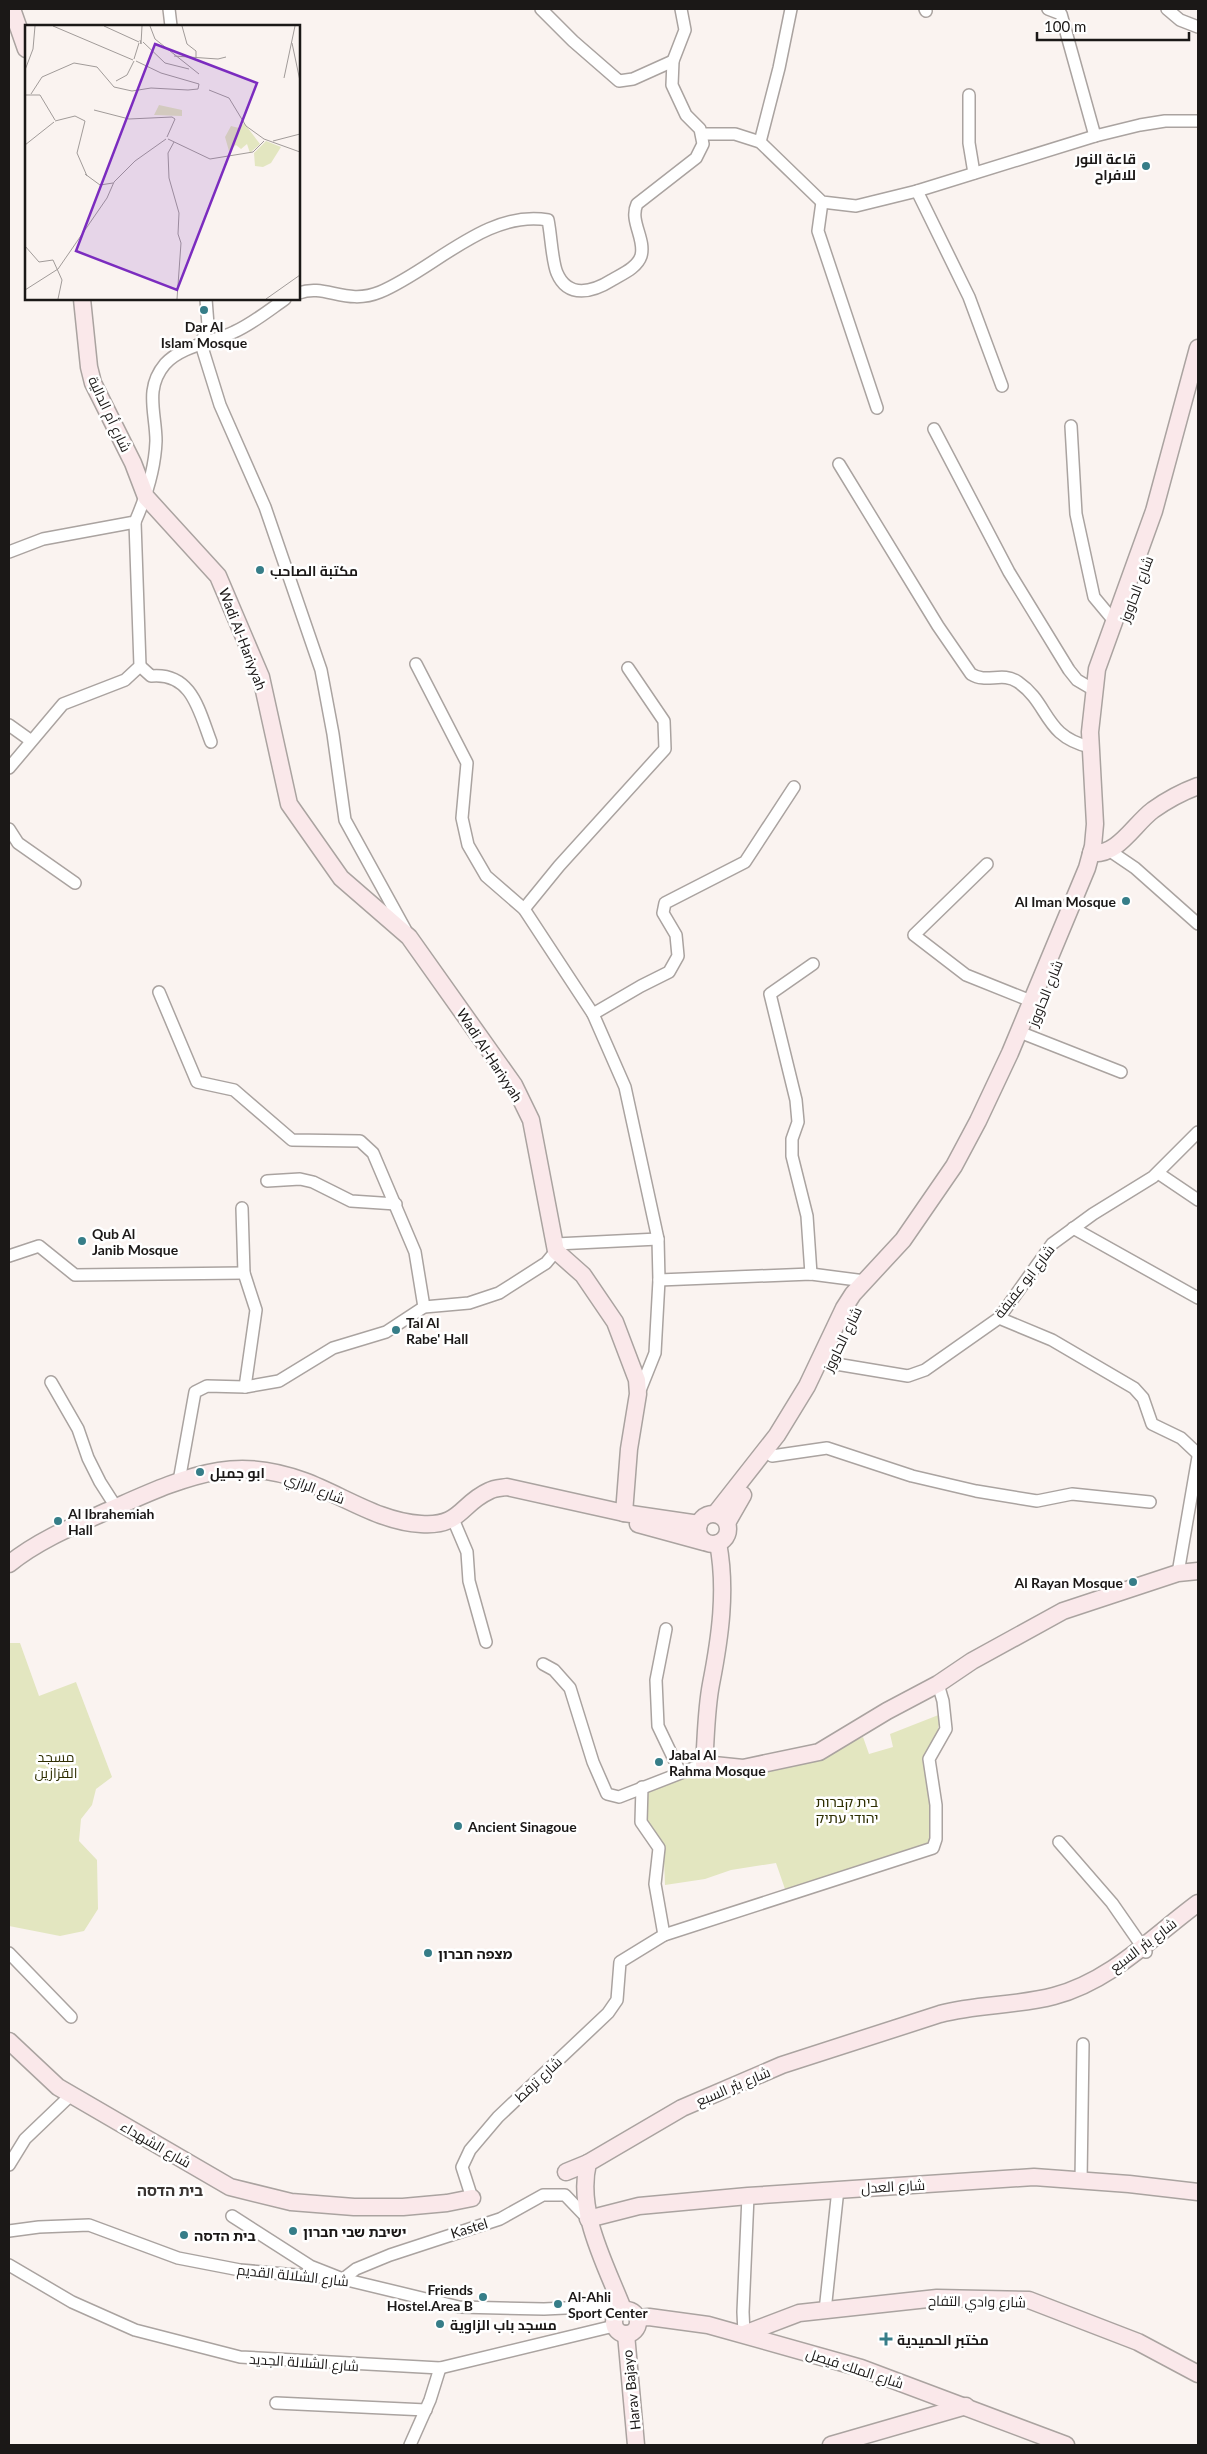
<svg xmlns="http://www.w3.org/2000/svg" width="1207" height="2454" viewBox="0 0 1207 2454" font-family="Lato,Cairo,'Noto Sans Hebrew',sans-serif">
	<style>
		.green { fill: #e3e6c0 }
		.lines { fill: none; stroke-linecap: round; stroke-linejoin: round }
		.street-casing { stroke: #aaa3a0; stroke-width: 14 }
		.secondary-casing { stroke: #aaa3a0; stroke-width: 19 }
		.street { stroke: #fff; stroke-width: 11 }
		.secondary { stroke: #fae8ea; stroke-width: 16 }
		.poi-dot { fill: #367d88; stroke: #fff; stroke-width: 2 }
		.labels { text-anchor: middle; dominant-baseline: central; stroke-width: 5; stroke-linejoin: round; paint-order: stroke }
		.poi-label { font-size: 14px; font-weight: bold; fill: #1b1817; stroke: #fff; text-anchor: start }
		.street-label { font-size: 14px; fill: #1b1817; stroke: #fff }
		.park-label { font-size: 14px; fill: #2e2e01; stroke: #fff }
		.neighbourhood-label { font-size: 15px; font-weight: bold; fill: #3a3532; stroke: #fff }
		.inset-road { fill: none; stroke: #a19b99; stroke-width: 1 }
		.view { fill: #7b2cbf; fill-opacity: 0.15; stroke: #7b2cbf; stroke-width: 2.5 }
		.inset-edge { fill: none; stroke: #1b1817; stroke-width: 2.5 }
	</style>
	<rect width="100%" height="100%" fill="#faf3f0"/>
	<g class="green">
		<path d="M 9,1643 L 20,1643 L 39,1696 L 76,1682 L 112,1777 L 96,1789 L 92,1805 L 81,1819 L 79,1841 L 97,1860 L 98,1909 L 84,1931 L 60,1936 L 9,1926 Z"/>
		<path d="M 941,1714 L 937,1734 L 924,1756 L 934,1823 L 928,1843 L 912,1852 L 785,1889 L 776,1863 L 731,1870 L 705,1879 L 665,1885 C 664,1854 665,1845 645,1820 L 649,1790 L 710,1770 L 810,1761 L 863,1737 L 869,1754 L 893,1747 L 890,1734 Z"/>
	</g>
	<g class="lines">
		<defs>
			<g id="street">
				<path d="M 169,9 L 171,26"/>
				<path d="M 541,9 L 573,41 L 619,81 L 633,79 L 673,61"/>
				<path d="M 925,9 L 926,11"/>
				<path d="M 1048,9 L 1061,14 L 1095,136"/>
				<path d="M 1167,9 L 1180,20 L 1198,27"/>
				<path d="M 969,95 L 969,143 L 974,173"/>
				<path d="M 703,134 L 735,134 L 760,142 L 822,202 L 856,206 L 917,191 L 1095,136 L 1140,125 L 1165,121 L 1198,121"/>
				<path d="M 760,142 L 779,68 L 791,9"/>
				<path d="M 917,191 L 969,297 L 1002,386"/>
				<path d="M 822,202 L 818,231 L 877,408"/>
				<path d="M 299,293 C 325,283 346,306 380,292 C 433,270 487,209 548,220 C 551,234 552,262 557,273 C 568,299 593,292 612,280 C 622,274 637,268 641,256 C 646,239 629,221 637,204 L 696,158 L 703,144 L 700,129 L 686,115 L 672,85 L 673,61 L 685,30 L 681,9"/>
				<path d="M 206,299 L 208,325 L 201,344 L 220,405 L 265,507 L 321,670 L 333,734 L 345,820 L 405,929"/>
				<path d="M 1071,426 L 1076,514 L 1089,574 L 1094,597 L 1114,621"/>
				<path d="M 934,429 L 1009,572 L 1069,670 L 1077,680 L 1094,690"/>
				<path d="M 839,464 L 938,626 L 971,674 C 987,684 1002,671 1018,682 C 1050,704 1043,736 1090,747"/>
				<path d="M 9,552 L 43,539 L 135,522 C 146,497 155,468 156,441 C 156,413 144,389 165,364 C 181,346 213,342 234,332 C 252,324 268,311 285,299"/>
				<path d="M 416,664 L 467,763 L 462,818 L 468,845 L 486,876 L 524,909 L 593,1014 L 625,1087 L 658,1239 L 659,1280 L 655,1353 L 639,1393"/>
				<path d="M 140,666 L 151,676 C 192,672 199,711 211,742"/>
				<path d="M 9,725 L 30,740"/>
				<path d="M 9,768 L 63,704 L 125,680 L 140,666 L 135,522"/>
				<path d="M 9,829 L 18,843 L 75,883"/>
				<path d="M 1110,851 L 1135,868 L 1198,924"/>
				<path d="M 987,864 L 914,935 L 966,975 L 1031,1001"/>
				<path d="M 524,909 L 559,866 L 665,749 L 664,721 L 628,668"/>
				<path d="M 159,992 L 197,1082 L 234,1090 L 292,1140 L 360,1141 L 373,1153 L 415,1252 L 424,1307"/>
				<path d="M 593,1014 L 641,986 L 669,972 L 678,956 L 676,935 L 663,913 L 665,903 L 745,862 L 794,787"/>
				<path d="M 1027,1035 L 1121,1072"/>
				<path d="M 1158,1173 L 1198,1200"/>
				<path d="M 267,1181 L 300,1179 L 313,1182 L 351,1201 L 396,1204"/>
				<path d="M 242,1208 L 244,1273 L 256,1310 L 245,1387"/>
				<path d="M 1073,1228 L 1198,1298"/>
				<path d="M 556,1244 L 658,1239"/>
				<path d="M 9,1256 L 39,1246 L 75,1275 L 244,1273"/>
				<path d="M 811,1274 L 807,1216 L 792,1156 L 792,1139 L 798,1122 L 796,1100 L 770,994 L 813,964"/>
				<path d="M 659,1280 L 811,1274 L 865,1281"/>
				<path d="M 999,1318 L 1052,1340 L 1134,1388 L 1143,1398 L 1152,1424 L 1181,1438 L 1198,1454"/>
				<path d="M 830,1363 L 908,1376 L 925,1370 L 999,1318 L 1052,1244 L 1093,1214 L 1153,1177 L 1198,1132"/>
				<path d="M 51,1382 L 78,1429 L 88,1458 L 100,1482 L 116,1507"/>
				<path d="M 772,1456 L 827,1448 L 912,1476 L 976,1491 L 1037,1501 L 1072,1494 L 1150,1502"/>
				<path d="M 179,1481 L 195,1392 L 207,1386 L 245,1387 L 279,1381 L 333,1348 L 386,1332 L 424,1307 L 469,1303 L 499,1293 L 546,1263 L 556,1251"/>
				<path d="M 453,1519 L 467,1552 L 469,1581 L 486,1642"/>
				<path d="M 1178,1573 L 1198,1457"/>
				<path d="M 666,1629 L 656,1680 L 658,1726 L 680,1772"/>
				<path d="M 543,1664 L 554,1670 L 570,1688 L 593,1762 L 607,1794 L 619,1797 L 704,1764"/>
				<path d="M 642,1787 L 641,1822 L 659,1848 L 655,1884 L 664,1935"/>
				<path d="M 1059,1842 L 1112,1903 L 1146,1952"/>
				<path d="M 9,1953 L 71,2017"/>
				<path d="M 9,2165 L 25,2139 L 71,2095"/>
				<path d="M 1081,2181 L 1083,2044"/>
				<path d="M 472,2198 L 462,2167 L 470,2150 L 498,2117 L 608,2013 L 617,2000 L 620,1962 L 664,1935 L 933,1848 L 936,1839 L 936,1805 L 929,1759 L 946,1729 L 943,1701 L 938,1684"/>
				<path d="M 232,2216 L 310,2266 L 343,2279 L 356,2269 L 390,2255 L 500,2219 L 543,2195 L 565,2195 L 588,2219"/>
				<path d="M 9,2231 L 39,2227 L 89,2225 L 178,2258 L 240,2270 L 343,2279 L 459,2307 L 544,2309 L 608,2306 L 620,2311"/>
				<path d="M 9,2265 L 72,2302 L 135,2330 L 240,2357 L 440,2368 L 614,2326"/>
				<path d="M 825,2311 L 838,2189"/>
				<path d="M 744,2334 L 743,2312 L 748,2196"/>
				<path d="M 276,2403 L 426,2410"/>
				<path d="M 410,2445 L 430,2400 L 440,2368"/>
			</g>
			<g id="secondary">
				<path d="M 12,9 L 26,49"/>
				<path d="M 82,299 L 89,367 L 93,383 L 133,463 L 146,497 L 218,576 L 261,677 L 289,804 L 341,878 L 409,937 L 514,1085 L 531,1120 L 556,1251 L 583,1275 L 615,1322 L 637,1380 L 638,1394 L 629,1449 L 624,1513"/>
				<path d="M 1091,853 C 1118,856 1133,825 1153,810 C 1167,800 1182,792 1198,786"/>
				<circle cx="713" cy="1529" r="15"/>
				<path d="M 715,1514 L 777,1435 L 807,1386 L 844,1308 L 853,1294 L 903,1240 L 954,1166 L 978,1121 L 1010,1053 L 1087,868 L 1093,846 L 1095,824 L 1090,732 L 1097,669 L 1154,511 L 1198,348"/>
				<path d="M 727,1523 L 743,1495"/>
				<path d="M 638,1524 L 704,1542"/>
				<path d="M 718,1543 C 727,1590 720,1638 711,1684 C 706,1710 706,1738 704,1764 L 743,1768 L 819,1752 L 887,1711 L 938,1684 L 972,1661 L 1063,1611 L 1178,1573 L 1198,1571"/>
				<path d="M 9,1564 C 40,1539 76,1525 112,1509 C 146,1494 182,1477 219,1471 C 248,1466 277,1471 304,1481 C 342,1495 380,1522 421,1524 C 461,1527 460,1504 489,1491 C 494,1488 501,1488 507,1487 L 624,1513 L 699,1524"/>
				<path d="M 9,2041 L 58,2087 L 230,2187 L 291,2202 L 354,2207 L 403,2207 L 447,2203 L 472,2198"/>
				<path d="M 566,2172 L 588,2163"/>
				<path d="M 588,2219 L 639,2206 L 748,2196 L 1034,2177 L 1129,2184 L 1198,2192"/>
				<path d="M 623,2309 C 606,2265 576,2212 588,2163 L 682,2108 L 782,2065 L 940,2014 C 977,2004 1016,2006 1054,1996 C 1111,1981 1152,1937 1198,1903"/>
				<circle cx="626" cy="2322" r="12"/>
				<path d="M 638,2318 L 649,2317 L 708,2325 L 861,2368 L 1066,2445"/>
				<path d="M 626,2334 L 636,2445"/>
				<path d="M 744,2334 L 799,2313 L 937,2298 L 1029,2300 L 1138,2342 L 1198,2374"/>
				<path d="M 831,2445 L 966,2406"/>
			</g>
		</defs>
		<use href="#street" class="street-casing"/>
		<use href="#secondary" class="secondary-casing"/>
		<use href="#street" class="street"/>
		<use href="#secondary" class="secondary"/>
	</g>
	<g class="poi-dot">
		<circle cx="1146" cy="166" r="5"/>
		<circle cx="204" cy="310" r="5"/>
		<circle cx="260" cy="570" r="5"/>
		<circle cx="1126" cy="901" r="5"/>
		<circle cx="82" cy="1241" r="5"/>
		<circle cx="396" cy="1330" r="5"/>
		<circle cx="200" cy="1472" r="5"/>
		<circle cx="58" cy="1521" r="5"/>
		<circle cx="1133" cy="1582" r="5"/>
		<circle cx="659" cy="1762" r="5"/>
		<circle cx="458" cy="1826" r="5"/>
		<circle cx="428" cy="1953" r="5"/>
		<circle cx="293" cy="2231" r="5"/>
		<circle cx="184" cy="2235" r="5"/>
		<circle cx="483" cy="2297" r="5"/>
		<circle cx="558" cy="2304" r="5"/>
		<circle cx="440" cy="2324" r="5"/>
		<path d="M883.5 2331.5h5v5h5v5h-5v5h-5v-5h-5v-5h5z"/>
	</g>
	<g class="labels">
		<g class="poi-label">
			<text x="1136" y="158" text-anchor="end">قاعة النور<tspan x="1136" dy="16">للافراح</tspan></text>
			<text x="204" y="326" text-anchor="middle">Dar Al<tspan x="204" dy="16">Islam Mosque</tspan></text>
			<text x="270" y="570">مكتبة الصاحب</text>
			<text x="1116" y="901" text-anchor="end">Al Iman Mosque</text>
			<text x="92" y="1233">Qub Al<tspan x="92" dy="16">Janib Mosque</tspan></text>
			<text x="406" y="1322">Tal Al<tspan x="406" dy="16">Rabe' Hall</tspan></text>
			<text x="210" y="1472">ابو جميل</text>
			<text x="68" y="1513">Al Ibrahemiah<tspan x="68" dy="16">Hall</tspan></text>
			<text x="1123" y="1582" text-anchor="end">Al Rayan Mosque</text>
			<text x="669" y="1754">Jabal Al<tspan x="669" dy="16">Rahma Mosque</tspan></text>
			<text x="468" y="1826">Ancient Sinagoue</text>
			<text x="438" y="1953">מצפה חברון</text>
			<text x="303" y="2231">ישיבת שבי חברון</text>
			<text x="194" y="2235">בית הדסה</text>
			<text x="473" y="2289" text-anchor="end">Friends<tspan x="473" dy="16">Hostel.Area B</tspan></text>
			<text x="568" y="2296">Al-Ahli<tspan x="568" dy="16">Sport Center</tspan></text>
			<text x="450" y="2324">مسجد باب الزاوية</text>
			<text x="897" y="2339">مختبر الحميدية</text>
		</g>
		<g class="street-label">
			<text transform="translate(110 414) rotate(65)">شارع أم الدالية</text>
			<text transform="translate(1136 589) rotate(-69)">شارع الحاووز</text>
			<text transform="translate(243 639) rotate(69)">Wadi Al-Hariyyah</text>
			<text transform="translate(1045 993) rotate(-68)">شارع الحاووز</text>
			<text transform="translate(490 1055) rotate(57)">Wadi Al-Hariyyah</text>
			<text transform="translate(1024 1281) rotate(-52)">شارع ابو عفيفة</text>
			<text transform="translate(842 1339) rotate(-64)">شارع الحاووز</text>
			<text transform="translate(315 1488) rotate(21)">شارع الرازي</text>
			<text transform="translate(1143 1945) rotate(-37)">شارع بئر السبع</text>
			<text transform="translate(538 2079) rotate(-43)">شارع ترفط</text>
			<text transform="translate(733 2086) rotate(-23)">شارع بئر السبع</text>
			<text transform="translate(156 2144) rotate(30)">شارع الشهداء</text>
			<text transform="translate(893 2186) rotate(-3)">شارع العدل</text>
			<text transform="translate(469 2228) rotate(-17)">Kastel</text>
			<text transform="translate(293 2275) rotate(6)">شارع الشلالة القديم</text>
			<text transform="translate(977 2301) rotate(1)">شارع وادي التفاح</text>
			<text transform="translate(304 2362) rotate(4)">شارع الشلالة الجديد</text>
			<text transform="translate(855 2368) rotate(18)">شارع الملك فيصل</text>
			<text transform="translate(631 2390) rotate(-96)">Harav Bajayo</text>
		</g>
		<g class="park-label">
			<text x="56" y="1756">مسجد<tspan x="56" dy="16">القزازين</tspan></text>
			<text x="847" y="1801">בית קברות<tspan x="847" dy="16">יהודי עתיק</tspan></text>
		</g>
		<g class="neighbourhood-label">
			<text x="170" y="2190">בית הדסה</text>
		</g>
	</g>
	<g transform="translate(25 25)">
		<rect width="275" height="275" fill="#faf3f0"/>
		<path d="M 134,80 L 157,85 L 157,91 L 129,90 ZM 219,98 L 235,119 L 225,128 L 222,119 L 216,124 L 211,120 L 204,126 L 200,112 L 206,101 L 214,103 ZM 241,116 L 256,122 L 246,138 L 238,142 L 230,141 L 229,128 Z" fill="#e3e6c0"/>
		<path class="inset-road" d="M 28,1 L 108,35M 79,1 L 114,17M 125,1 L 130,14 L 174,49M 157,1 L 162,19 L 171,26 L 171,33M 115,15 L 116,19 L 117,1M 118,17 L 140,38 L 164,44M 267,18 L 275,56M 149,31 L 193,34 L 201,32M 109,34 L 114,18M 111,36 L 136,48 L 174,59M 0,45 L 8,24 L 10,1M 259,53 L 270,1M 91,56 L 102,50 L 109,36M 184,65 L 204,73 L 221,101 L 239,114M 6,69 L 17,52 L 49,38 L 72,42 L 89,62 L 107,66 L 126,63 L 163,65 L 173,64 L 174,59M 0,70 L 15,70 L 30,95M 69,85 L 104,94 L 147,92 L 150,94 L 142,112M 30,96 L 50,91 L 60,96 L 52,128 L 62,151M 143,114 L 185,134 L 228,127 L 239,116M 239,114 L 275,127M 248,116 L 275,109M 149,117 L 143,128 L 144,153 L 154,188 L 153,209 L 156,218M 0,120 L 29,97M 60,149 L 75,160 L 88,158M 0,221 L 14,237 L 28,235 L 37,255 L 33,274M 0,265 L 33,244 L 82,173 L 89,157 L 110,136 L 141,114M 152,274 L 156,218M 241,274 L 275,250"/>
		<path class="view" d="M 130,19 L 232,58 L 152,265 L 51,226 Z"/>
		<rect width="275" height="275" class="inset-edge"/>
	</g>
	<rect width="1207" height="2454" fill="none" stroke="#1b1817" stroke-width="20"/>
	<path d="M1037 32v8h152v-8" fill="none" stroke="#1b1817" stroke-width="2.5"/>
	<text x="1044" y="32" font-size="15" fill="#1b1817" stroke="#ffffff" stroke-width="4" paint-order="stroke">100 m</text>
</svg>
